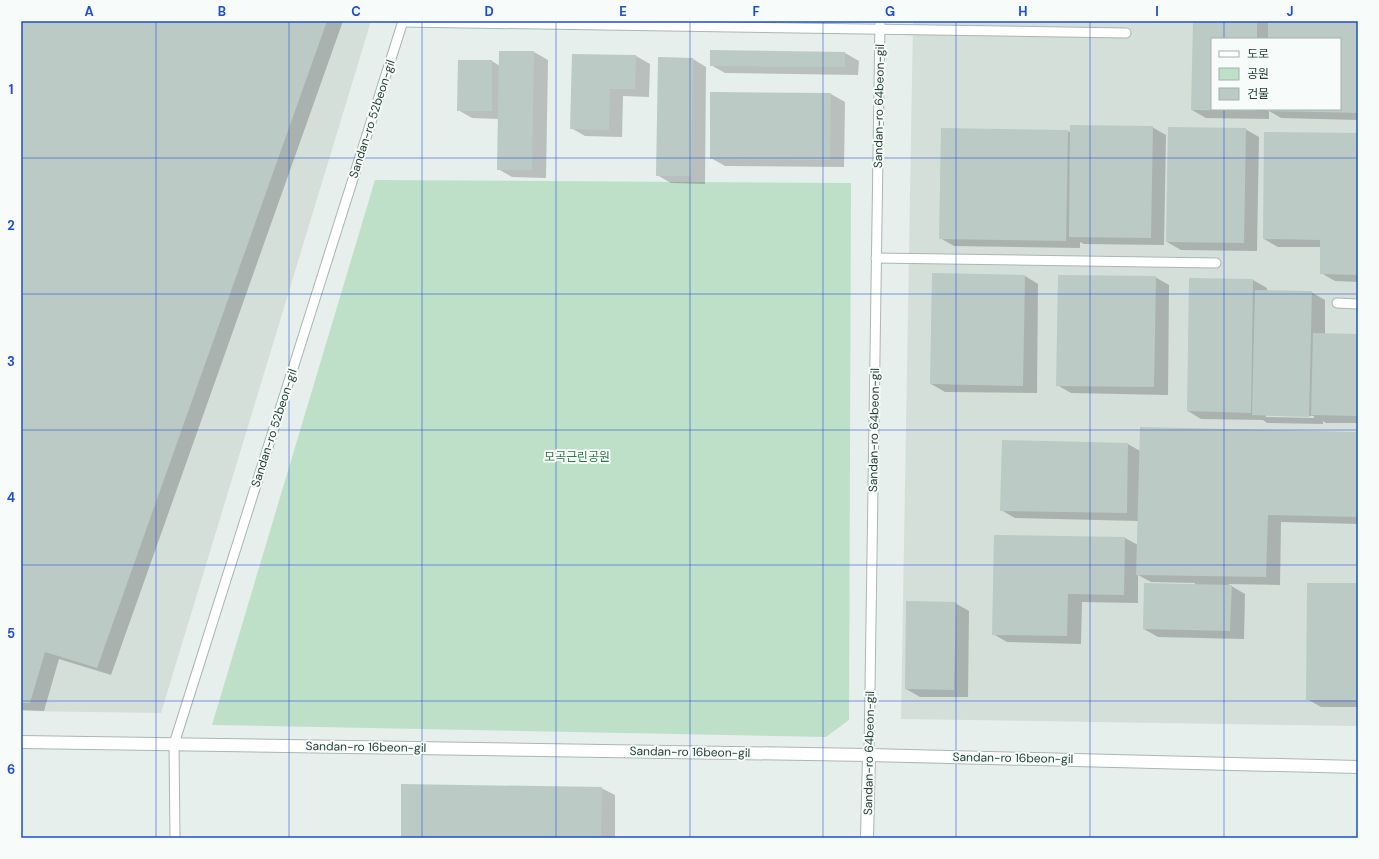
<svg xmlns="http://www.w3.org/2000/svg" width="1379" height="859" viewBox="0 0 1379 859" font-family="'DM Sans','Noto Sans KR',sans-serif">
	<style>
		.built { fill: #d4dfda; fill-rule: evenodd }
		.green { fill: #bfe0c8 }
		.shadow { fill: #0003; fill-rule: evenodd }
		.building { fill: #bbcac4 }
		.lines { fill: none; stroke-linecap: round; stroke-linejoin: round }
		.service-casing { stroke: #a8b8b2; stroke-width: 11 }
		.minor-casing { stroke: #a8b8b2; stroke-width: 14 }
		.tertiary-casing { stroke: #a8b8b2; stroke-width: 14 }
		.service { stroke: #fff; stroke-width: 9 }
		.minor { stroke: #fff; stroke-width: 12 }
		.tertiary { stroke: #fff; stroke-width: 12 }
		.grid { fill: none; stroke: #1d4ed8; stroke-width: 1; stroke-opacity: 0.55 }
		.labels { text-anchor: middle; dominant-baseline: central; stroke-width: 4; stroke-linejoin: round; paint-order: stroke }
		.street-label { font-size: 12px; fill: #24423a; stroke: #f7fbf9 }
		.park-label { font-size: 12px; fill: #2d7a4b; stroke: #f7fbf9 }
		.neatline { fill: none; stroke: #1d4ed8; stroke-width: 1.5 }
		.grid-label { font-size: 13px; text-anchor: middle; font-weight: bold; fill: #1d4ed8 }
	</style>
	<rect width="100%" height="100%" fill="#e6efeb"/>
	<g class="built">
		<path d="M 21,21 L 371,21 L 161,713 L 21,711 Z"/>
		<path d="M 913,21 L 1358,21 L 1358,726 L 901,719 ZM 1212,39 L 1340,39 L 1340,109 L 1212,109 Z"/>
	</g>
	<path class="green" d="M 375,180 L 851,183 L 849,720 L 826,737 L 212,725 Z"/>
	<g class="shadow">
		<path d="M 21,21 L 343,21 L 111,675 L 59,659 L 44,711 L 21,710 Z"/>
		<path d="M 1194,21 L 1358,21 L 1358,120 L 1281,118 L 1269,111 L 1269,119 L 1206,118 L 1192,110 ZM 1212,39 L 1340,39 L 1340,109 L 1212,109 Z"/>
		<path d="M 534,52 L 548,60 L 546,178 L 512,177 L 498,169 L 499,119 L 472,118 L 458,110 L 459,61 L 492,61 L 500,66 Z"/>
		<path d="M 845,53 L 859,61 L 858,75 L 725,73 L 711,65 Z"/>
		<path d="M 636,56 L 650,64 L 649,97 L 623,96 L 622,137 L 585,136 L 571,128 Z"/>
		<path d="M 693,59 L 706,67 L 705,184 L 671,183 L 657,175 Z"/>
		<path d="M 831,94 L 845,102 L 844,167 L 725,166 L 711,158 Z"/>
		<path d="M 1152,127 L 1166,135 L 1164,245 L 1084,244 L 1080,242 L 1080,248 L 954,246 L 940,238 L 1068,131 L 1071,133 Z"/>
		<path d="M 1245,129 L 1259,137 L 1257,251 L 1181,250 L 1167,242 Z"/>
		<path d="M 1358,134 L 1358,282 L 1335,281 L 1321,273 L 1321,247 L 1278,247 L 1264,239 Z"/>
		<path d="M 1025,276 L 1038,284 L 1037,393 L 945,392 L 931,384 Z"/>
		<path d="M 1155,277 L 1169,285 L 1168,395 L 1071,393 L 1057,385 Z"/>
		<path d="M 1190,279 L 1253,280 L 1267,288 L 1267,291 L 1311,292 L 1325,300 L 1325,334 L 1358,335 L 1358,423 L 1326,423 L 1323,421 L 1323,424 L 1267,423 L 1263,420 L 1201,419 L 1188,411 ZM 1266,415 L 1314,416 L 1314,418 L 1266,417 Z"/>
		<path d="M 1358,433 L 1358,524 L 1281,522 L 1280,585 L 1228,584 L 1245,594 L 1244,639 L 1158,637 L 1144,629 L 1195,585 L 1195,583 L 1151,582 L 1138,575 L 1138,603 L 1082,602 L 1081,644 L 1007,642 L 993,634 L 995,536 L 1125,538 L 1138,545 L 1138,521 L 1015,518 L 1001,510 L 1128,444 L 1140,451 Z"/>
		<path d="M 1358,584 L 1358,707 L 1321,707 L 1307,699 Z"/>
		<path d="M 955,603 L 969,611 L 968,697 L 920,697 L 906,689 Z"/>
		<path d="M 601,788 L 615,795 L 615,838 L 402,838 Z"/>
	</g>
	<g class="building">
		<path d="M 21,21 L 327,21 L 97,668 L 45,652 L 30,703 L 21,703 Z"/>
		<path d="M 1193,21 L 1257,21 L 1257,39 L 1212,39 L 1212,109 L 1255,109 L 1255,111 L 1191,110 Z"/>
		<path d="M 1268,21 L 1358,21 L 1358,113 L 1267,111 L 1267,109 L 1340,109 L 1340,39 L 1268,39 Z"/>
		<path d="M 710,50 L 845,52 L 845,67 L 710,66 Z"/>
		<path d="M 499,51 L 534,51 L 532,170 L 497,170 Z"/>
		<path d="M 572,54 L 636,55 L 635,89 L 610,89 L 609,130 L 570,129 Z"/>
		<path d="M 658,57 L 693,58 L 691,176 L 656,176 Z"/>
		<path d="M 458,60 L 492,60 L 492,111 L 457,111 Z"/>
		<path d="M 710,92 L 831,93 L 830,160 L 710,159 Z"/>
		<path d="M 1070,125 L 1153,126 L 1151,238 L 1069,237 Z"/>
		<path d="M 1168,127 L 1246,128 L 1244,243 L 1166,242 Z"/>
		<path d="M 941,128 L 1068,130 L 1066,241 L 939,239 Z"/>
		<path d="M 1264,132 L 1358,133 L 1358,275 L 1320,274 L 1320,240 L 1263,239 Z"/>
		<path d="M 932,273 L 1025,275 L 1023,386 L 930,384 Z"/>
		<path d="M 1058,275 L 1156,276 L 1154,387 L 1056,386 Z"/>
		<path d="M 1189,278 L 1253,279 L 1251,413 L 1187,411 Z"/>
		<path d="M 1255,290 L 1312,291 L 1309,417 L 1252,415 Z"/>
		<path d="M 1313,333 L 1358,334 L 1358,416 L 1311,415 Z"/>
		<path d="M 1140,427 L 1358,432 L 1358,517 L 1268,515 L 1266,577 L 1136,575 Z"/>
		<path d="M 1002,440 L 1128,443 L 1127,513 L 1000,511 Z"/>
		<path d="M 994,535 L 1125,537 L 1124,595 L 1068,594 L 1067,636 L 992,635 Z"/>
		<path d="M 1144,583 L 1232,585 L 1230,631 L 1143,629 Z"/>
		<path d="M 1307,583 L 1358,583 L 1358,700 L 1306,700 Z"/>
		<path d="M 906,601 L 956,602 L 954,690 L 905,689 Z"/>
		<path d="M 401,784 L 602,787 L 601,838 L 401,838 Z"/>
	</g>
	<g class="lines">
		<defs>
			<g id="service">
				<path d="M 403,22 L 1126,33"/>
				<path d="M 876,258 L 1216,263"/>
				<path d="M 1337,303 L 1358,304"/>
				<path d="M 869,755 L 880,21"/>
				<path d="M 175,838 L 174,744 L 403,21"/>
			</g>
			<path id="minor" d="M 21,742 L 869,755"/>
			<path id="tertiary" d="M 867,838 L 869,755 L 1358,767"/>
		</defs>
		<use href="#service" class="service-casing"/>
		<use href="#minor" class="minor-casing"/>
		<use href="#tertiary" class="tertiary-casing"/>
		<use href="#service" class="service"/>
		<use href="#minor" class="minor"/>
		<use href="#tertiary" class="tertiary"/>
	</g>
	<path class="grid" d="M 156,21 L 156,838M 289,21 L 289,838M 422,21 L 422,838M 556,21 L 556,838M 690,21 L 690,838M 823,21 L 823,838M 956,21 L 956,838M 1090,21 L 1090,838M 1224,21 L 1224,39M 1224,109 L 1224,838M 21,158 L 1358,158M 21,294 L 1358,294M 21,430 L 1358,430M 21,565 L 1358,565M 21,701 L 1358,701"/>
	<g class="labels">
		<g class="street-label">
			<text transform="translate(879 106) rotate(-89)">Sandan-ro 64beon-gil</text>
			<text transform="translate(372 119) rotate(-72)">Sandan-ro 52beon-gil</text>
			<text transform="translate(274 428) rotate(-72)">Sandan-ro 52beon-gil</text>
			<text transform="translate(874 430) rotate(-89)">Sandan-ro 64beon-gil</text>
			<text transform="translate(366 747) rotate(1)">Sandan-ro 16beon-gil</text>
			<text transform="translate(690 752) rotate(1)">Sandan-ro 16beon-gil</text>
			<text transform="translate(869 753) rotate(-89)">Sandan-ro 64beon-gil</text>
			<text transform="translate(1013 758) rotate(1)">Sandan-ro 16beon-gil</text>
		</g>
		<g class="park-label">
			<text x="577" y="457">모곡근린공원</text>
		</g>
	</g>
	<rect width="1379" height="859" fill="none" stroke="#f7fbf9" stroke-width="44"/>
	<rect x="1211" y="38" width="130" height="72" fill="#f7fbf9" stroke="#a3b1ad"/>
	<rect x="1219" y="51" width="20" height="6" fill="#ffffff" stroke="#a3b1ad"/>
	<text x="1247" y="58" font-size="12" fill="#24423a">도로</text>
	<rect x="1219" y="68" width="20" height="12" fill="#bfe0c8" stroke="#a3b1ad"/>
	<text x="1247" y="78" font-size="12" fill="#24423a">공원</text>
	<rect x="1219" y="88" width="20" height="12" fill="#bbcac4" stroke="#a3b1ad"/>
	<text x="1247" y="98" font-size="12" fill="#24423a">건물</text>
	<rect x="22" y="22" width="1335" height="815" class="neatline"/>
	<g class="grid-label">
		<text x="89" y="16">A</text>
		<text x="222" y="16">B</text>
		<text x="356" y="16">C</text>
		<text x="489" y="16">D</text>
		<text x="623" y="16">E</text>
		<text x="756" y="16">F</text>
		<text x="890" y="16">G</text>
		<text x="1023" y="16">H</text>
		<text x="1157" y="16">I</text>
		<text x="1290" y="16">J</text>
		<text x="11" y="94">1</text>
		<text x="11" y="230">2</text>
		<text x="11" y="366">3</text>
		<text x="11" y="502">4</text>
		<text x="11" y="638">5</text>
		<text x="11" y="774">6</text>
	</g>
</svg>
